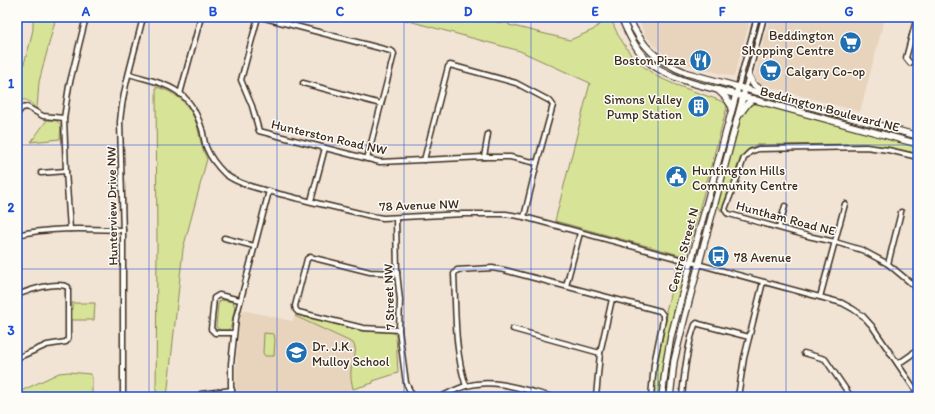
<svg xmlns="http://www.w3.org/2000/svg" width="935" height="414" viewBox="0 0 935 414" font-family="Itim,sans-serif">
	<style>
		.built { fill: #e8d4bd }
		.green { fill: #d7e396; stroke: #89865a }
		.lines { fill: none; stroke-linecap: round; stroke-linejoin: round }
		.minor-casing { stroke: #3b2a1e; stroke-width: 7 }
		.major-casing { stroke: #3b2a1e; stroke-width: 8 }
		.minor { stroke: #fdfcf7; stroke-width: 4 }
		.major { stroke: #fdfcf7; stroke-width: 5.5 }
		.grid { fill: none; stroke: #1d4ed8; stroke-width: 1; stroke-opacity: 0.55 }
		.labels { text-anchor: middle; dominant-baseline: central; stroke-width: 3; stroke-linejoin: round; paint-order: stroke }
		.poi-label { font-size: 13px; fill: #3b2a1e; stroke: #fdfcf7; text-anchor: start }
		.street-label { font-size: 13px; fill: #3b2a1e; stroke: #fdfcf7 }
		.neatline { fill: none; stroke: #1d4ed8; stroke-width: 1.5 }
		.grid-label { font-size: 13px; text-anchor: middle; font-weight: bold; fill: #1d4ed8 }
	</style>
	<rect width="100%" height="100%" fill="#f1e4d5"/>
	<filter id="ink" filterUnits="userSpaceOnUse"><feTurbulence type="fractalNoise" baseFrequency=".025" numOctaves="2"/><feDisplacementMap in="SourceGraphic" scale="8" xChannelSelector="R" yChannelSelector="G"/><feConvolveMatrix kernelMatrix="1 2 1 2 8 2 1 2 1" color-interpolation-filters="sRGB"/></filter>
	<g filter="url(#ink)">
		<g class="built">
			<path d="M 637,17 L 751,17 L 734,77 L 691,66 L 673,61 L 662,53 L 651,42 L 645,35 Z"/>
			<path d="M 770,17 L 885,17 L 860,112 L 762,85 L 754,78 Z"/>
			<path d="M 242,310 L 292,321 L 295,316 L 353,343 L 356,347 L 356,351 L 351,371 L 353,389 L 330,397 L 238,397 L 236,388 L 236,367 L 239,326 Z"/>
		</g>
		<g class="green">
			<path d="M 33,17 L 56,17 L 39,82 L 37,109 C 31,104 27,96 19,102 L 17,101 L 17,78 L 23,67 L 30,43 L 33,29 Z"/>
			<path d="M 394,17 L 479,17 L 502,23 L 500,17 L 506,17 L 509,25 L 570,40 L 593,30 L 608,17 L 610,17 L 618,35 L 631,55 L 644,67 L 658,77 L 676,85 L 713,98 L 726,103 L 727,107 L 688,251 L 685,254 L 680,255 L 555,221 L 590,83 L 520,51 Z"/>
			<path d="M 156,87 C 178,92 192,107 198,129 C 200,139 202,149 207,159 L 183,249 L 167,397 L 156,397 L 157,246 Z"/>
			<path d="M 753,104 L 758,104 L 767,106 L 918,147 L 918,154 C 900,149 882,146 864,144 L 756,145 C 750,148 745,151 741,157 L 721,211 L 718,205 L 717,200 L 735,134 L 743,113 L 749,105 Z"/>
			<path d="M 47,120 C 52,120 58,120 61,125 L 60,139 L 31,142 Z"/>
			<path d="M 678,263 L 681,265 L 684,269 C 685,283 677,301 674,314 C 667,342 661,369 660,397 L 653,397 L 657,364 L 667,316 L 666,311 Z"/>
			<path d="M 221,300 L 233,302 L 235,307 L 231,327 L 228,330 L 220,330 L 216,327 L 218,304 L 219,302 Z"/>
			<path d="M 72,303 L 95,303 L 94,320 L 72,320 Z"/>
			<path d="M 296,315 L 363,331 L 393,332 L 396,336 L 398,373 L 373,381 L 373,383 L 353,389 C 352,383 350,377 351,370 C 352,361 359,351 353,343 L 295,316 Z"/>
			<path d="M 264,333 L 274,334 L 275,340 L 274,356 L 265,356 L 263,353 Z"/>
			<path d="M 69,372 L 90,374 L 92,377 L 92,397 L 22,397 L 19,392 L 59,373 Z"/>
		</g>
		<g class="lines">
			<defs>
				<g id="minor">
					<path d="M 132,17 L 143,20"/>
					<path d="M 258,17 L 241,80 L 252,106 L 259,131 L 380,162 L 484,157 L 510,157 L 537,163"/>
					<path d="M 261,17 L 391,51 L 393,52 L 394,54 L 367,159"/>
					<path d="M 912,36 L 918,37"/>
					<path d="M 910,63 L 906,58 L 917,17"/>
					<path d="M 129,74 C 144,79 161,81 175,90 C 189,98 197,113 202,129 C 204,136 204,143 207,149 C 211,159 218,167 225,174 C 240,186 269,191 288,196 C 315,203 343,209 371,216 L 383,218 L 463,214 L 506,214 L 524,217 L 842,303 L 853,309 L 863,316 L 872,326 L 918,394"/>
					<path d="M 303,83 L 381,104"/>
					<path d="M 738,87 L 757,17"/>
					<path d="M 745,89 L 764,17"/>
					<path d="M 180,94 L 201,17"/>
					<path d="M 17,114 L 22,108 L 27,107 L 43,116 L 64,118"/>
					<path d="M 484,157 L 488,134"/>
					<path d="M 918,157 L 888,150 L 866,147 L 758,149 L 750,152 L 744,158 L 736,181 L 725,209 L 727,213 L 729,214 L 808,236 L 835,242 L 862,250 L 888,264 L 918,289"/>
					<path d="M 424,160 L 448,67 L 450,65 L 516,83 L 550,101 L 553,105 L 537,163 L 524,217"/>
					<path d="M 41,173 L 66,171"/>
					<path d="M 311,201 L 325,148"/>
					<path d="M 396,218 L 397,273 L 400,300 L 399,330 L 406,383 L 413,397"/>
					<path d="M 779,227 L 785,206"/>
					<path d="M 70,229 L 66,171 L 64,118 L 69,86 L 86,17"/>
					<path d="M 17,235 C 51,227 88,229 123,230"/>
					<path d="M 224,238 L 254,246"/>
					<path d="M 888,264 L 901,212"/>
					<path d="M 397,273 L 370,272 L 310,257 L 307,259 L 295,306 L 296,310 L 298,312 L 363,328 L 399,330"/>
					<path d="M 566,286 L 580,233"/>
					<path d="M 17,295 C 29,290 56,281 68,287 L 68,339 L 66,342 L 47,345 L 17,358"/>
					<path d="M 820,297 L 845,204"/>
					<path d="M 513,329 L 600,353"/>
					<path d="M 233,333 L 215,333 L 211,329 L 214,298 L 219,295 L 240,300"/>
					<path d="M 804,353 L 825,359 L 851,397"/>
					<path d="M 898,364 L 911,355 L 918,348"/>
					<path d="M 466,386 C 454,350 456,311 454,274 L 457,270 L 492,268 L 504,270 L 660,311 L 663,315 L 663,320 L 654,364 L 651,397"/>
					<path d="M 201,394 L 232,390"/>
					<path d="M 123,397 L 123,235 L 120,122 C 123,86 135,52 143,17"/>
					<path d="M 233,397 L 231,387 L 231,364 L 236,318 L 269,191"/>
					<path d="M 441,397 C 449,393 458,388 466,386 C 495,378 525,390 552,397"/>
					<path d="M 596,397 L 600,353 L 612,299"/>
					<path d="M 682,397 C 684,374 687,346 695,325 L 697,323 L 699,324 L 749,337"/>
					<path d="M 738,397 L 744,358 L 763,282"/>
				</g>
				<g id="major">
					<path d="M 621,17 C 628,33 636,51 650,63 C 676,83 711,87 741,96 C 800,112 859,128 918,144"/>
					<path d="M 628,17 C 643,48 655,60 687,73 L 918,136"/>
					<path d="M 749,76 L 753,84 L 766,93"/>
					<path d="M 718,90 L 726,98 L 732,107"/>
					<path d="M 739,115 L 748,103 L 754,99"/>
					<path d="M 662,397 L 666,364 L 671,336 L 737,91"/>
					<path d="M 670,397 L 674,361 L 684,320 L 744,93"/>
				</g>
			</defs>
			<use href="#minor" class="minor-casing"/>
			<use href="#major" class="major-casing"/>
			<use href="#minor" class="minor"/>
			<use href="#major" class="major"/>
		</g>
	</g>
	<path class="grid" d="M 149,17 L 149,397M 277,17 L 277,397M 404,17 L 404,397M 531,17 L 531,397M 658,17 L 658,397M 786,17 L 786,397M 17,145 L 918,145M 17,269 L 918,269"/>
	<defs>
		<symbol id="supermarket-disc" viewBox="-11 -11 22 22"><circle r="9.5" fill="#1f6fb2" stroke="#fdfcf7"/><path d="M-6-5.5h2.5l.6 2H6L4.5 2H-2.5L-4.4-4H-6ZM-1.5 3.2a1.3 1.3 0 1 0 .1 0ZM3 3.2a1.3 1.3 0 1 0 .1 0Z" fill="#fff"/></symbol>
		<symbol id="restaurant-disc" viewBox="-11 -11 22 22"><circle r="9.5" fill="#1f6fb2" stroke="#fdfcf7"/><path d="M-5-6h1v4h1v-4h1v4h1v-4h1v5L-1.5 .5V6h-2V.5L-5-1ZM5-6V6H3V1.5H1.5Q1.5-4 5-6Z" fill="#fff"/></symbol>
		<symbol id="building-disc" viewBox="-11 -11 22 22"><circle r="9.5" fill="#1f6fb2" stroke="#fdfcf7"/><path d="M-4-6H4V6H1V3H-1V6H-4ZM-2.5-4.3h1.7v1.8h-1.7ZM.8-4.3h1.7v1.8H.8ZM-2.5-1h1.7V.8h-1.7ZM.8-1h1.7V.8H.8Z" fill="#fff"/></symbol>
		<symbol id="civic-disc" viewBox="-11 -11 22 22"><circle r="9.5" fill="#1f6fb2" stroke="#fdfcf7"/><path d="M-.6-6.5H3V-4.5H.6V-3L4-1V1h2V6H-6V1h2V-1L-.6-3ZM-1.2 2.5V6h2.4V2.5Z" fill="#fff"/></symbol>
		<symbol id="bus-disc" viewBox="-11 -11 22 22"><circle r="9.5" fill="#1f6fb2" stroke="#fdfcf7"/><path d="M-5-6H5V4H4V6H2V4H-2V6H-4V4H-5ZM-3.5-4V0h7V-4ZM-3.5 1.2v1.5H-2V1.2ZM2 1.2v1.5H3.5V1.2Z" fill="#fff"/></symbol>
		<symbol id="school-disc" viewBox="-11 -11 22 22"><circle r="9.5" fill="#1f6fb2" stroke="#fdfcf7"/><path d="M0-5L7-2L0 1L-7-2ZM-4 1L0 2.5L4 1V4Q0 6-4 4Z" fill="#fff"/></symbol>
	</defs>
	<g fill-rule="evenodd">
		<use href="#supermarket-disc" x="838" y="30" width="25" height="25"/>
		<use href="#restaurant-disc" x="688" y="48" width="25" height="25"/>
		<use href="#supermarket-disc" x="758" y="58" width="25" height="25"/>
		<use href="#building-disc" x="686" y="94" width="25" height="25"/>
		<use href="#civic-disc" x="664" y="164" width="25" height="25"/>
		<use href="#bus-disc" x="706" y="244" width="25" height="25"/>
		<use href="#school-disc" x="284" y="340" width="25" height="25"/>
	</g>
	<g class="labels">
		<g class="poi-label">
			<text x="834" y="35" text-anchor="end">Beddington<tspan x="834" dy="15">Shopping Centre</tspan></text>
			<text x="686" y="60" text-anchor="end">Boston Pizza</text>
			<text x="786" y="71">Calgary Co-op</text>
			<text x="682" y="99" text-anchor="end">Simons Valley<tspan x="682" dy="15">Pump Station</tspan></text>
			<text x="692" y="170">Huntington Hills<tspan x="692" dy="15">Community Centre</tspan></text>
			<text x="734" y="257">78 Avenue</text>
			<text x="312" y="346">Dr. J.K.<tspan x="312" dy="15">Mulloy School</tspan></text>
		</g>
		<g class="street-label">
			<text transform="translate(830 109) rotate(15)">Beddington Boulevard NE</text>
			<text transform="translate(329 137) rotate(13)">Hunterston Road NW</text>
			<text transform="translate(419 205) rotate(-2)">78 Avenue NW</text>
			<text transform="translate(112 206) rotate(-91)">Hunterview Drive NW</text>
			<text transform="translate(786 218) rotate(15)">Huntham Road NE</text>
			<text transform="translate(683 250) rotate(-75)">Centre Street N</text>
			<text transform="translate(389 297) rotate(-92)">7 Street NW</text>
		</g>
	</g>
	<rect width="935" height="414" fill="none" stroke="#fdfcf7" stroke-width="44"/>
	<rect x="22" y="22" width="891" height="370" class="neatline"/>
	<g class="grid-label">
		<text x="86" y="16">A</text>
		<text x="213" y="16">B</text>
		<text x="340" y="16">C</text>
		<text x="468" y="16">D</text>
		<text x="595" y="16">E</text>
		<text x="722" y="16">F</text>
		<text x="849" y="16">G</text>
		<text x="11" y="88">1</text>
		<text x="11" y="212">2</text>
		<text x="11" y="335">3</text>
	</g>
</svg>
